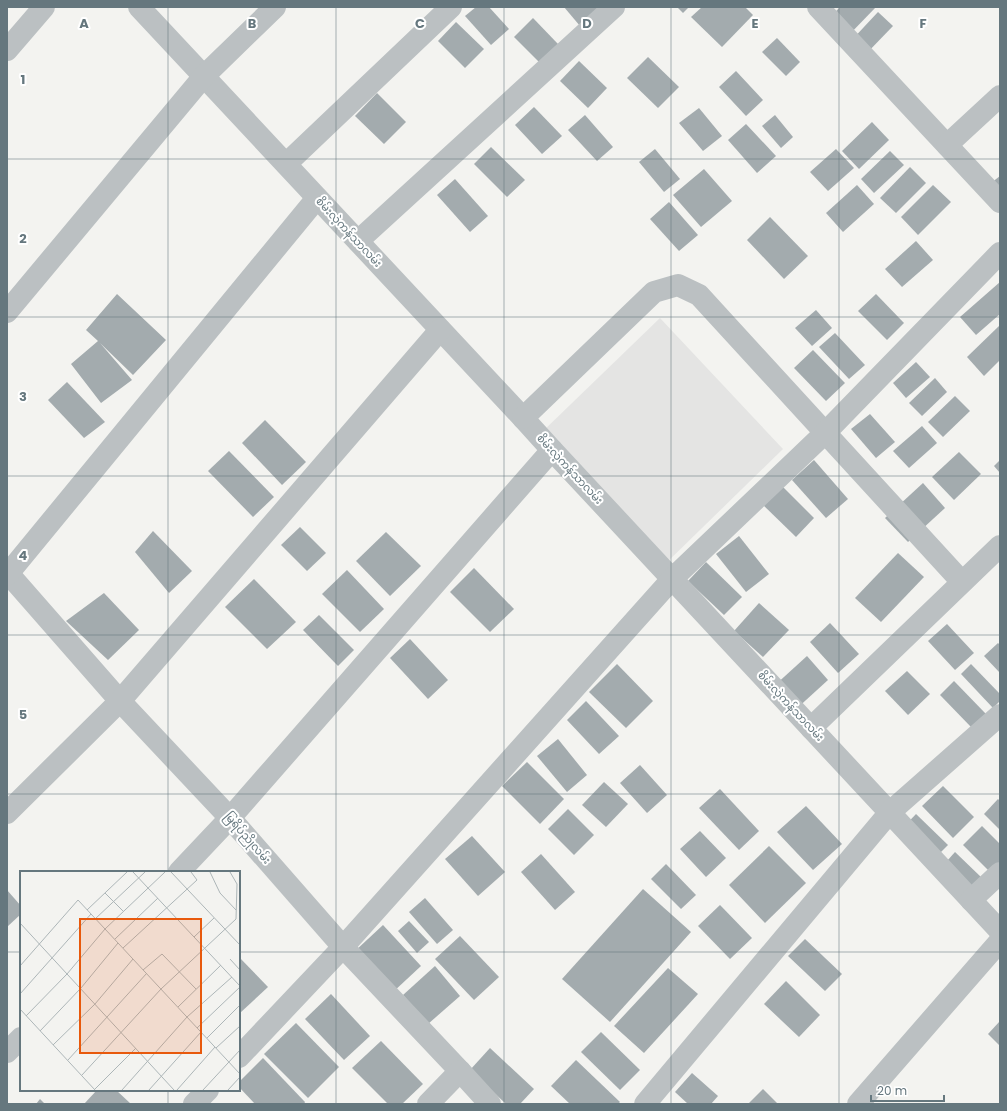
<svg xmlns="http://www.w3.org/2000/svg" width="1007" height="1111" viewBox="0 0 1007 1111" font-family="Poppins,'Noto Sans Myanmar',sans-serif">
	<style>
		.built { fill: #e4e4e3 }
		.building { fill: #a3abae }
		.lines { fill: none; stroke-linecap: round; stroke-linejoin: round }
		.street { stroke: #bbc0c2; stroke-width: 22 }
		.grid { fill: none; stroke: #65777e; stroke-width: 1; stroke-opacity: 0.55 }
		.labels { text-anchor: middle; dominant-baseline: central; stroke-width: 4; stroke-linejoin: round; paint-order: stroke }
		.street-label { font-size: 11px; fill: #65777e; stroke: #fff }
		.inset-road { fill: none; stroke: #adb6b8; stroke-width: 1 }
		.view { fill: #e8590c; fill-opacity: 0.15; stroke: #e8590c; stroke-width: 2 }
		.inset-edge { fill: none; stroke: #65777e; stroke-width: 2 }
		.grid-label { font-size: 13px; text-anchor: middle; font-weight: bold; fill: #65777e; stroke: #fff; stroke-width: 4; stroke-linejoin: round; paint-order: stroke }
	</style>
	<rect width="100%" height="100%" fill="#f3f3f0"/>
	<path class="built" d="M 660,318 L 783,449 L 659,570 L 541,433 Z"/>
	<g class="building">
		<path d="M 476,7 L 489,7 L 509,29 L 491,45 L 465,16 Z"/>
		<path d="M 564,7 L 602,7 L 580,26 Z"/>
		<path d="M 677,7 L 689,7 L 683,13 Z"/>
		<path d="M 702,7 L 745,7 L 753,15 L 722,47 L 691,17 Z"/>
		<path d="M 840,7 L 876,7 L 845,39 L 826,22 Z"/>
		<path d="M 878,12 L 893,26 L 864,56 L 849,43 Z"/>
		<path d="M 533,18 L 558,44 L 539,62 L 514,37 Z"/>
		<path d="M 456,22 L 484,49 L 465,68 L 438,41 Z"/>
		<path d="M 777,38 L 800,62 L 786,76 L 762,52 Z"/>
		<path d="M 648,57 L 679,87 L 658,108 L 627,78 Z"/>
		<path d="M 579,61 L 607,88 L 588,108 L 560,81 Z"/>
		<path d="M 736,71 L 763,100 L 746,116 L 719,87 Z"/>
		<path d="M 377,93 L 406,122 L 384,144 L 355,116 Z"/>
		<path d="M 534,107 L 562,136 L 542,154 L 515,125 Z"/>
		<path d="M 699,108 L 722,136 L 703,151 L 679,123 Z"/>
		<path d="M 585,115 L 613,147 L 597,161 L 568,130 Z"/>
		<path d="M 775,115 L 793,137 L 781,148 L 762,126 Z"/>
		<path d="M 872,122 L 889,140 L 859,169 L 842,151 Z"/>
		<path d="M 746,124 L 776,156 L 757,173 L 728,140 Z"/>
		<path d="M 491,147 L 525,180 L 507,197 L 474,164 Z"/>
		<path d="M 655,149 L 680,179 L 664,192 L 639,162 Z"/>
		<path d="M 836,149 L 854,168 L 828,191 L 810,172 Z"/>
		<path d="M 890,151 L 904,165 L 874,193 L 861,179 Z"/>
		<path d="M 910,167 L 926,183 L 896,213 L 880,198 Z"/>
		<path d="M 704,169 L 732,201 L 701,227 L 673,195 Z"/>
		<path d="M 1000,176 L 1000,194 L 991,183 Z"/>
		<path d="M 455,179 L 488,216 L 470,232 L 437,195 Z"/>
		<path d="M 857,185 L 874,204 L 843,232 L 826,213 Z"/>
		<path d="M 933,185 L 951,202 L 918,235 L 901,217 Z"/>
		<path d="M 669,202 L 698,235 L 679,251 L 650,219 Z"/>
		<path d="M 770,217 L 808,256 L 784,279 L 747,240 Z"/>
		<path d="M 916,241 L 933,260 L 902,287 L 885,269 Z"/>
		<path d="M 1000,282 L 1000,314 L 976,335 L 960,317 Z"/>
		<path d="M 117,294 L 166,340 L 133,375 L 100,343 L 132,380 L 101,403 L 71,364 L 98,341 L 86,330 Z"/>
		<path d="M 876,294 L 904,323 L 887,340 L 858,311 Z"/>
		<path d="M 816,310 L 832,328 L 812,346 L 795,328 Z"/>
		<path d="M 999,326 L 1000,360 L 984,376 L 967,357 Z"/>
		<path d="M 835,333 L 865,365 L 849,379 L 819,347 Z"/>
		<path d="M 813,350 L 845,383 L 826,401 L 794,368 Z"/>
		<path d="M 916,362 L 930,377 L 906,398 L 893,383 Z"/>
		<path d="M 935,378 L 947,392 L 922,416 L 909,403 Z"/>
		<path d="M 67,382 L 105,422 L 84,438 L 48,400 Z"/>
		<path d="M 955,396 L 970,411 L 943,437 L 928,422 Z"/>
		<path d="M 870,414 L 895,442 L 876,458 L 851,429 Z"/>
		<path d="M 265,420 L 306,462 L 282,485 L 242,443 Z"/>
		<path d="M 922,426 L 937,443 L 909,468 L 893,451 Z"/>
		<path d="M 229,451 L 274,497 L 253,517 L 208,471 Z"/>
		<path d="M 959,452 L 981,474 L 954,500 L 932,477 Z"/>
		<path d="M 814,460 L 848,499 L 826,518 L 792,480 Z"/>
		<path d="M 1000,460 L 1000,473 L 994,466 Z"/>
		<path d="M 779,483 L 814,518 L 796,537 L 760,502 Z"/>
		<path d="M 923,483 L 945,508 L 908,542 L 885,518 Z"/>
		<path d="M 300,527 L 326,553 L 307,571 L 281,545 Z"/>
		<path d="M 153,531 L 192,571 L 169,593 L 135,552 Z"/>
		<path d="M 386,532 L 421,566 L 390,596 L 356,561 Z"/>
		<path d="M 739,536 L 769,574 L 746,592 L 716,554 Z"/>
		<path d="M 898,553 L 924,577 L 881,622 L 855,598 Z"/>
		<path d="M 706,562 L 742,597 L 724,615 L 688,581 Z"/>
		<path d="M 474,568 L 514,609 L 490,632 L 450,592 Z"/>
		<path d="M 347,570 L 384,609 L 360,632 L 322,594 Z"/>
		<path d="M 254,579 L 296,622 L 267,649 L 225,607 Z"/>
		<path d="M 104,593 L 139,630 L 108,660 L 66,621 Z"/>
		<path d="M 759,603 L 789,630 L 763,657 L 734,631 Z"/>
		<path d="M 319,615 L 354,650 L 338,666 L 303,630 Z"/>
		<path d="M 830,623 L 859,654 L 838,673 L 810,642 Z"/>
		<path d="M 947,624 L 974,653 L 955,670 L 928,641 Z"/>
		<path d="M 410,639 L 448,680 L 428,699 L 390,658 Z"/>
		<path d="M 998,643 L 1000,645 L 1000,673 L 984,656 Z"/>
		<path d="M 807,656 L 828,680 L 794,711 L 773,687 Z"/>
		<path d="M 617,664 L 653,701 L 626,728 L 589,692 Z"/>
		<path d="M 971,664 L 1000,694 L 1000,701 L 993,708 L 961,674 Z"/>
		<path d="M 907,671 L 930,694 L 908,715 L 885,691 Z"/>
		<path d="M 954,681 L 986,714 L 972,728 L 940,695 Z"/>
		<path d="M 586,701 L 619,736 L 599,754 L 567,720 Z"/>
		<path d="M 558,739 L 587,775 L 567,792 L 537,756 Z"/>
		<path d="M 527,762 L 564,799 L 540,824 L 502,786 Z"/>
		<path d="M 640,765 L 667,795 L 647,813 L 620,783 Z"/>
		<path d="M 604,782 L 628,804 L 606,827 L 582,805 Z"/>
		<path d="M 943,786 L 974,817 L 953,838 L 922,806 Z"/>
		<path d="M 720,789 L 759,831 L 739,850 L 699,808 Z"/>
		<path d="M 998,799 L 1000,801 L 1000,830 L 984,814 Z"/>
		<path d="M 806,806 L 842,844 L 813,870 L 777,832 Z"/>
		<path d="M 568,809 L 594,835 L 574,855 L 548,829 Z"/>
		<path d="M 916,814 L 948,845 L 930,863 L 898,833 Z"/>
		<path d="M 982,826 L 1000,844 L 1000,864 L 991,873 L 963,845 Z"/>
		<path d="M 700,831 L 726,858 L 706,877 L 680,849 Z"/>
		<path d="M 472,836 L 505,872 L 478,896 L 445,859 Z"/>
		<path d="M 769,846 L 806,883 L 765,923 L 729,885 Z"/>
		<path d="M 955,852 L 982,878 L 965,895 L 939,870 Z"/>
		<path d="M 541,854 L 575,892 L 555,910 L 521,872 Z"/>
		<path d="M 666,864 L 696,895 L 681,909 L 651,879 Z"/>
		<path d="M 643,889 L 691,932 L 610,1022 L 562,979 Z"/>
		<path d="M 7,890 L 21,906 L 21,914 L 7,927 Z"/>
		<path d="M 425,898 L 453,930 L 437,944 L 409,912 Z"/>
		<path d="M 720,905 L 752,938 L 730,959 L 698,926 Z"/>
		<path d="M 409,921 L 429,942 L 417,953 L 398,931 Z"/>
		<path d="M 383,925 L 421,966 L 392,993 L 354,952 Z"/>
		<path d="M 460,936 L 499,977 L 474,1000 L 435,959 Z"/>
		<path d="M 805,939 L 842,974 L 825,991 L 788,956 Z"/>
		<path d="M 239,957 L 268,987 L 240,1013 L 239,1012 Z"/>
		<path d="M 435,966 L 460,996 L 428,1024 L 403,995 Z"/>
		<path d="M 668,968 L 698,994 L 644,1053 L 614,1026 Z"/>
		<path d="M 786,981 L 820,1015 L 799,1037 L 764,1004 Z"/>
		<path d="M 331,994 L 370,1036 L 344,1060 L 305,1019 Z"/>
		<path d="M 1000,1021 L 1000,1046 L 988,1034 Z"/>
		<path d="M 296,1023 L 339,1067 L 308,1098 L 264,1054 Z"/>
		<path d="M 601,1032 L 640,1070 L 620,1090 L 581,1052 Z"/>
		<path d="M 381,1041 L 423,1084 L 402,1104 L 388,1104 L 352,1068 Z"/>
		<path d="M 490,1048 L 534,1089 L 520,1104 L 506,1104 L 470,1070 Z"/>
		<path d="M 263,1058 L 305,1102 L 304,1104 L 255,1104 L 239,1087 L 239,1082 Z"/>
		<path d="M 576,1060 L 620,1102 L 618,1104 L 570,1104 L 551,1086 Z"/>
		<path d="M 692,1073 L 718,1096 L 711,1104 L 688,1104 L 675,1092 Z"/>
		<path d="M 763,1089 L 778,1104 L 748,1104 Z"/>
		<path d="M 97,1090 L 116,1090 L 131,1104 L 84,1104 Z"/>
		<path d="M 40,1099 L 45,1104 L 36,1104 Z"/>
	</g>
	<g class="lines">
		<g class="street">
			<path d="M 139,7 L 523,418 L 552,450 L 1000,931"/>
			<path d="M 818,7 L 1000,202"/>
			<path d="M 7,50 L 44,7"/>
			<path d="M 947,145 L 1000,96"/>
			<path d="M 286,164 L 451,7"/>
			<path d="M 358,241 L 614,7"/>
			<path d="M 7,312 L 204,76 L 275,7"/>
			<path d="M 523,418 L 654,292 L 678,285 L 699,295 L 962,582"/>
			<path d="M 7,572 L 120,701 L 230,818 L 343,947 L 460,1071 L 490,1104"/>
			<path d="M 7,575 L 317,198"/>
			<path d="M 811,728 L 1000,546"/>
			<path d="M 7,813 L 120,701 L 440,330"/>
			<path d="M 179,872 L 230,818 L 552,450"/>
			<path d="M 971,900 L 1000,873"/>
			<path d="M 7,1052 L 21,1038"/>
			<path d="M 239,1057 L 343,947 L 672,579 L 825,433 L 1000,253"/>
			<path d="M 194,1104 L 208,1090"/>
			<path d="M 428,1104 L 460,1071"/>
			<path d="M 645,1104 L 890,812 L 1000,715"/>
			<path d="M 858,1104 L 1000,941"/>
		</g>
	</g>
	<path class="grid" d="M 168,7 L 168,872M 336,7 L 336,1104M 504,7 L 504,1104M 671,7 L 671,1104M 839,7 L 839,1104M 7,159 L 1000,159M 7,317 L 1000,317M 7,476 L 1000,476M 7,635 L 1000,635M 7,794 L 1000,794M 7,952 L 21,952M 239,952 L 1000,952M 168,1090 L 168,1104"/>
	<g class="labels">
		<g class="street-label">
			<text transform="translate(349 232) rotate(47)">စိမ်းလဲ့ကန်သာလမ်း</text>
			<text transform="translate(570 469) rotate(47)">စိမ်းလဲ့ကန်သာလမ်း</text>
			<text transform="translate(791 706) rotate(47)">စိမ်းလဲ့ကန်သာလမ်း</text>
			<text transform="translate(248 838) rotate(49)">မြရိပ်ညိုလမ်း</text>
		</g>
	</g>
	<g transform="translate(20 871)">
		<rect width="220" height="220" fill="#f3f3f0"/>
		<path class="inset-road" d="M 113,1 L 220,115M 151,1 L 220,74M 190,1 L 200,22 L 216,39M 85,22 L 103,40M 67,39 L 107,1M 75,48 L 125,1M 0,52 L 154,219M 174,66 L 194,47M 95,68 L 138,27M 103,77 L 177,9 L 171,1M 210,88 L 220,99M 0,95 L 58,29 L 220,203M 123,99 L 142,83 L 176,118M 0,123 L 71,43M 158,136 L 201,94M 0,138 L 75,219M 6,145 L 47,103 L 85,58 L 145,1M 177,157 L 220,116M 20,160 L 61,117 L 98,72M 187,167 L 220,134M 33,174 L 75,133 L 113,88M 196,177 L 220,155M 48,189 L 127,102M 62,204 L 141,118 L 216,48 L 217,13 L 210,1M 74,219 L 116,177M 102,219 L 167,146 L 212,106M 129,219 L 181,161M 157,219 L 195,176M 183,219 L 220,179M 208,219 L 220,206"/>
		<path class="view" d="M 60,48 L 181,48 L 181,182 L 60,182 Z"/>
		<rect width="220" height="220" class="inset-edge"/>
	</g>
	<g class="grid-label">
		<text x="84" y="28">A</text>
		<text x="252" y="28">B</text>
		<text x="420" y="28">C</text>
		<text x="587" y="28">D</text>
		<text x="755" y="28">E</text>
		<text x="923" y="28">F</text>
		<text x="23" y="84">1</text>
		<text x="23" y="243">2</text>
		<text x="23" y="401">3</text>
		<text x="23" y="560">4</text>
		<text x="23" y="719">5</text>
	</g>
	<rect width="1007" height="1111" fill="none" stroke="#65777e" stroke-width="16"/>
	<path d="M871 1095v6h73v-6" fill="none" stroke="#65777e" stroke-width="2"/>
	<text x="877" y="1095" font-size="12" fill="#65777e" stroke="#ffffff" stroke-width="3" paint-order="stroke">20 m</text>
</svg>
